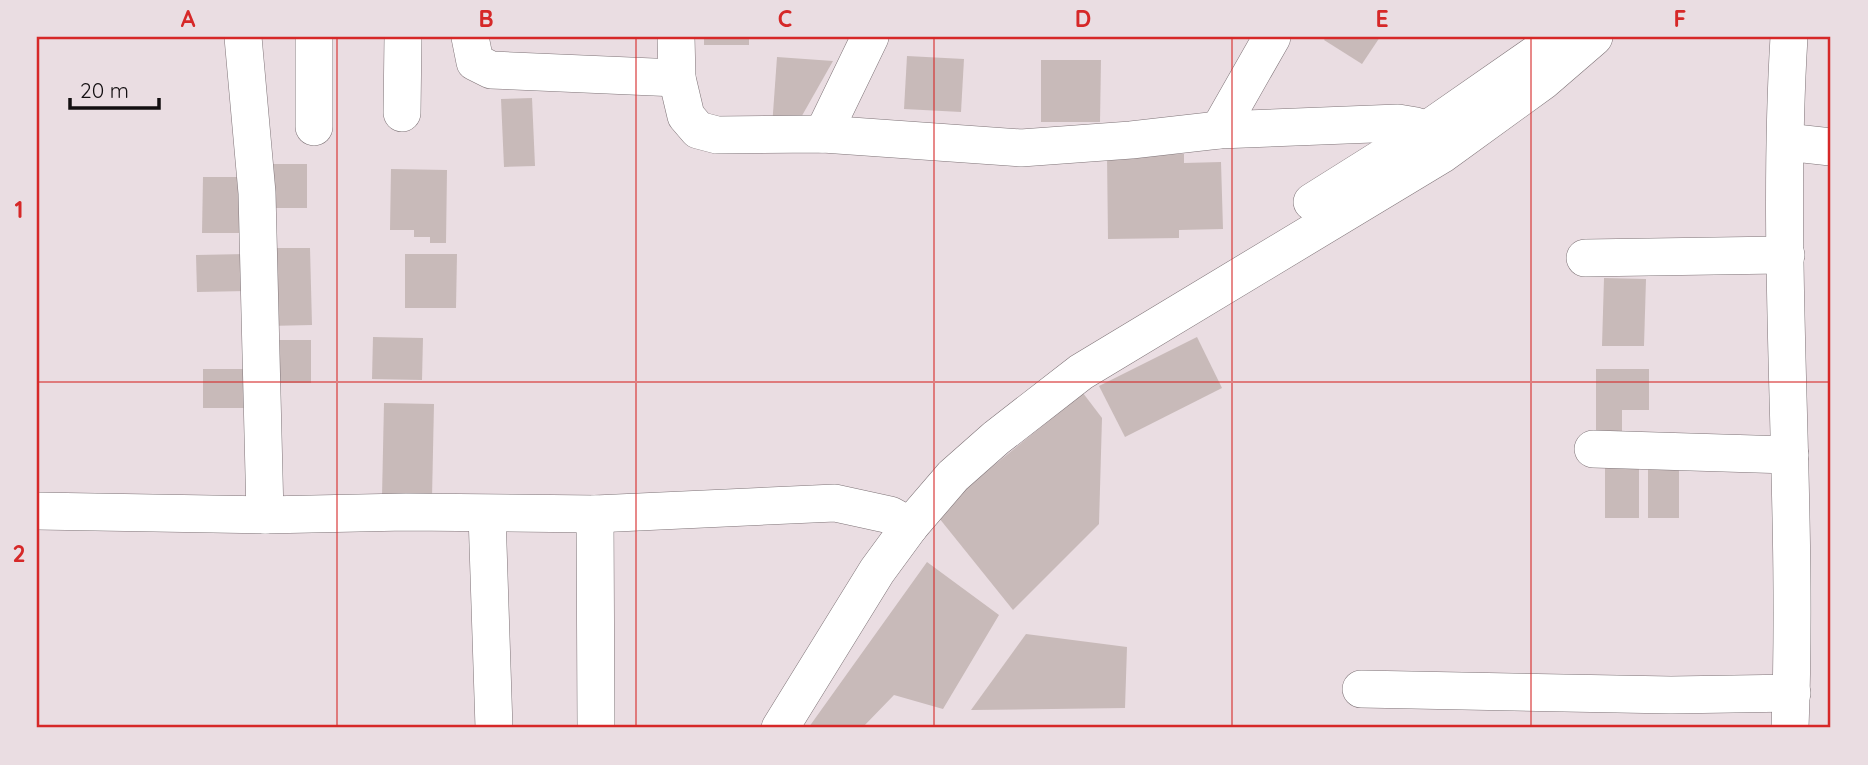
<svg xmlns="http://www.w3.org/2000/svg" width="1868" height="765" viewBox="0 0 1868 765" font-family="Quicksand,sans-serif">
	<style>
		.building { fill: #c8bab9 }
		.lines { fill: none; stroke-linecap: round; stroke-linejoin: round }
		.minor-casing { stroke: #7e7377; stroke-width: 38 }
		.minor { stroke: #fff; stroke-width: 37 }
		.grid { fill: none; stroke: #d62828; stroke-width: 2; stroke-opacity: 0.55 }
		.neatline { fill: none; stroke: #d62828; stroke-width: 2.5 }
		.grid-label { font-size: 23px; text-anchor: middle; font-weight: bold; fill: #d62828 }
	</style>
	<rect width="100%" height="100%" fill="#eadde2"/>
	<g class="building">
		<rect x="704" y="37" width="45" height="8"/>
		<path d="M 1326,37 L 1380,37 L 1362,64 L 1324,40 Z"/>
		<path d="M 907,56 L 964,59 L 961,112 L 904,109 Z"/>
		<path d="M 777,57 L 833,61 L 795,128 L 772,127 Z"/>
		<path d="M 1041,60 L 1101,60 L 1100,122 L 1041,122 Z"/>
		<path d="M 532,98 L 535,166 L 504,167 L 501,99 Z"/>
		<path d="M 1184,154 L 1184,163 L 1221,162 L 1223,229 L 1179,230 L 1179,238 L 1108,239 L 1107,155 Z"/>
		<rect x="262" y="164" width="45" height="44"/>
		<path d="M 391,169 L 447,170 L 446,243 L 430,243 L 430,237 L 414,237 L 414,230 L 390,230 Z"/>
		<path d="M 203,177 L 249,177 L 248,233 L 202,233 Z"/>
		<path d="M 266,248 L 310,248 L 312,325 L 268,326 Z"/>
		<path d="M 246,254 L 247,291 L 197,292 L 196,255 Z"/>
		<path d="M 405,254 L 457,254 L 456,308 L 405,308 Z"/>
		<path d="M 1604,278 L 1646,279 L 1644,346 L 1602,346 Z"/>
		<path d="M 373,337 L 423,338 L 422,380 L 372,379 Z"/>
		<path d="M 1197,337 L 1222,388 L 1125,437 L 1099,386 Z"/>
		<rect x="262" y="340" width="49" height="43"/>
		<rect x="203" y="369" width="47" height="39"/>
		<path d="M 1596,369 L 1649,369 L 1649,410 L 1622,410 L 1622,449 L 1596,449 Z"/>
		<path d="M 1083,393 L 1102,418 L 1099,524 L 1013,610 L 935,513 Z"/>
		<path d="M 384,403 L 434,404 L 432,498 L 382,497 Z"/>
		<rect x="1605" y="467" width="34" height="51"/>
		<rect x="1648" y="467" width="31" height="51"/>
		<path d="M 927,562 L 999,615 L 943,709 L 894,695 L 862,728 L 809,727 Z"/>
		<path d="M 1026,634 L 1127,647 L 1125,708 L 971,710 Z"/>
	</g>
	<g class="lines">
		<defs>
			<g id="minor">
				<path d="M 243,37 L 257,193 L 265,515"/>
				<path d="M 314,37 L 314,127"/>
				<path d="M 470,37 L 475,62 L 491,70 L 677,78"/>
				<path d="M 676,37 L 677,78 L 686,116 L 698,130 L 717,135 L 823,134 L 1021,148 L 1131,140 L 1219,130 L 1398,123 L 1416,126 L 1431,139"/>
				<path d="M 1789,37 C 1775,267 1799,498 1790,728"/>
				<path d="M 402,113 L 403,37"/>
				<path d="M 1219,130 L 1272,37"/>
				<path d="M 823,134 L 870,37"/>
				<path d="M 1786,142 L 1831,147"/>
				<path d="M 1312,202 L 1425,131 L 1560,37"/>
				<path d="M 1585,258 L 1786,255"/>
				<path d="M 1593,449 L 1790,455"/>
				<path d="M 37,511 L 265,515 L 406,512 L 595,514 L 835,503 L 890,515 L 910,526"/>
				<path d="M 487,514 L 494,728"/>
				<path d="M 595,514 L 596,728"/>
				<path d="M 1361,689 L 1671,695 L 1792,693"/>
				<path d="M 780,728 L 877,571 L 910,526 L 953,476 L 996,438 L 1081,372 L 1441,155 L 1543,81 L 1594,37"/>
			</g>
		</defs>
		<use href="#minor" class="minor-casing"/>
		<use href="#minor" class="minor"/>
	</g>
	<path class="grid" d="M 337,37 L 337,728M 636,37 L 636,728M 934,37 L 934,728M 1232,37 L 1232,728M 1531,37 L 1531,728M 37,382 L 1831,382"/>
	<rect width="1868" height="765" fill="none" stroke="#eadde2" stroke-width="77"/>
	<path d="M70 98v10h89v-10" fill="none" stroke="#130f11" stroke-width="3.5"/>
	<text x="80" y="98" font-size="21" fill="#130f11" stroke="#eadde2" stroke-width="5" paint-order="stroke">20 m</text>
	<rect x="38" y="38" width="1791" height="688" class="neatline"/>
	<g class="grid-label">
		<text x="188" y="27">A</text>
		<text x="486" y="27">B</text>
		<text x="785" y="27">C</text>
		<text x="1083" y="27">D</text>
		<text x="1382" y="27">E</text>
		<text x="1680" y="27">F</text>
		<text x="19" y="218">1</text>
		<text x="19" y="562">2</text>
	</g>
</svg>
